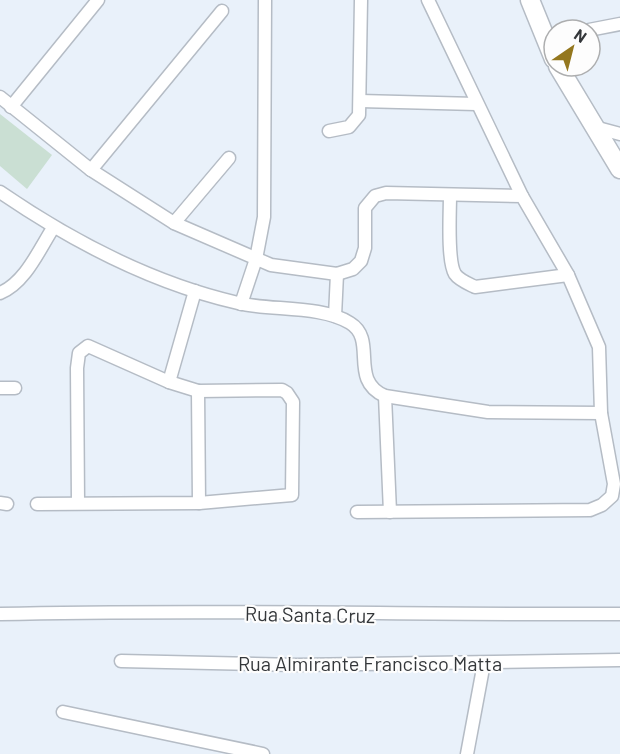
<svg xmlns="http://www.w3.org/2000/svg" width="620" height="754" viewBox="0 0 620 754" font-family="Barlow,sans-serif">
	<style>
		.green { fill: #cadfd3 }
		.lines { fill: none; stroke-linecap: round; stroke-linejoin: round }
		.street-casing { stroke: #b5bcc5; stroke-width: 15 }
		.secondary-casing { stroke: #b5bcc5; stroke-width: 21 }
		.street { stroke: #fff; stroke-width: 12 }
		.secondary { stroke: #fff; stroke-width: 18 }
		.labels { text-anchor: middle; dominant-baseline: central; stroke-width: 4.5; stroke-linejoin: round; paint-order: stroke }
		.street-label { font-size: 20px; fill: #34373a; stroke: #fdfdfd }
	</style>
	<rect width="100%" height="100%" fill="#e9f1fa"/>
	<path class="green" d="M 0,114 L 52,155 L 27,189 L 0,166 Z"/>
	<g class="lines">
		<defs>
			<g id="street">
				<path d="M 428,0 L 522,196"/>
				<path d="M 589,30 L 620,24"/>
				<path d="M 0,97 L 91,170 L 174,223 L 271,265 L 337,274 L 353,269 L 361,261 L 365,248 L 365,208 L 375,196 L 386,193 L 522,196 L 568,275 L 599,347 L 601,413 L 614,484 L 612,496 L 602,505 L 590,510 L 357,512"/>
				<path d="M 360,101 L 476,104"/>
				<path d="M 11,107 L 98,0"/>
				<path d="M 594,127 L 620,134"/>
				<path d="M 329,131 L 349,127 L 359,115 L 361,0"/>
				<path d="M 91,170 L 222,11"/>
				<path d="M 0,192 C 73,242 151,283 238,303 C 271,311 321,305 350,323 C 378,340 348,380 385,396 L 488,412 L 601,413"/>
				<path d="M 450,196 C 450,212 447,261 455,274 C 459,280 469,284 475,287 L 568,275"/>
				<path d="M 174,223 L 229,158"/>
				<path d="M 0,293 C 25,283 39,250 53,228"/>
				<path d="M 241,304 L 256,259 L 264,217 L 265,0"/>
				<path d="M 335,316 L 337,274"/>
				<path d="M 0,388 L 15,388"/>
				<path d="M 198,391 L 282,390 L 287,393 L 293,402 L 292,495 L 199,503"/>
				<path d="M 385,396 L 390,512"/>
				<path d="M 0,503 L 7,504"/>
				<path d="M 78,503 L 77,368 L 79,353 L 88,346 L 169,382 L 195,291"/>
				<path d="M 37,504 L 199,503 L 198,391 L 169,382"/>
				<path d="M 0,614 C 207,609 413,615 620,614"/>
				<path d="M 121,661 L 297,665 L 620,660"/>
				<path d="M 63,712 L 263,754"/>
				<path d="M 467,754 L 484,663"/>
			</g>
			<g id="secondary">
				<path d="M 530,0 L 554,59"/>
				<path d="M 558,66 L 620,169"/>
			</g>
		</defs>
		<use href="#street" class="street-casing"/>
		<use href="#secondary" class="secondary-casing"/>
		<use href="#street" class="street"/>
		<use href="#secondary" class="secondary"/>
	</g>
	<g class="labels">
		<g class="street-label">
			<text transform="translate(310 614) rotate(1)">Rua Santa Cruz</text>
			<text x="370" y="663">Rua Almirante Francisco Matta</text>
		</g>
	</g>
	<g transform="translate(572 48) rotate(35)"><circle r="28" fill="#fdfdfd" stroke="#adaeaf" stroke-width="1.5"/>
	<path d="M0-4.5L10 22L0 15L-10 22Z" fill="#94771e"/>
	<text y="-9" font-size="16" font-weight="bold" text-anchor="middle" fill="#34373a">N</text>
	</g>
</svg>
